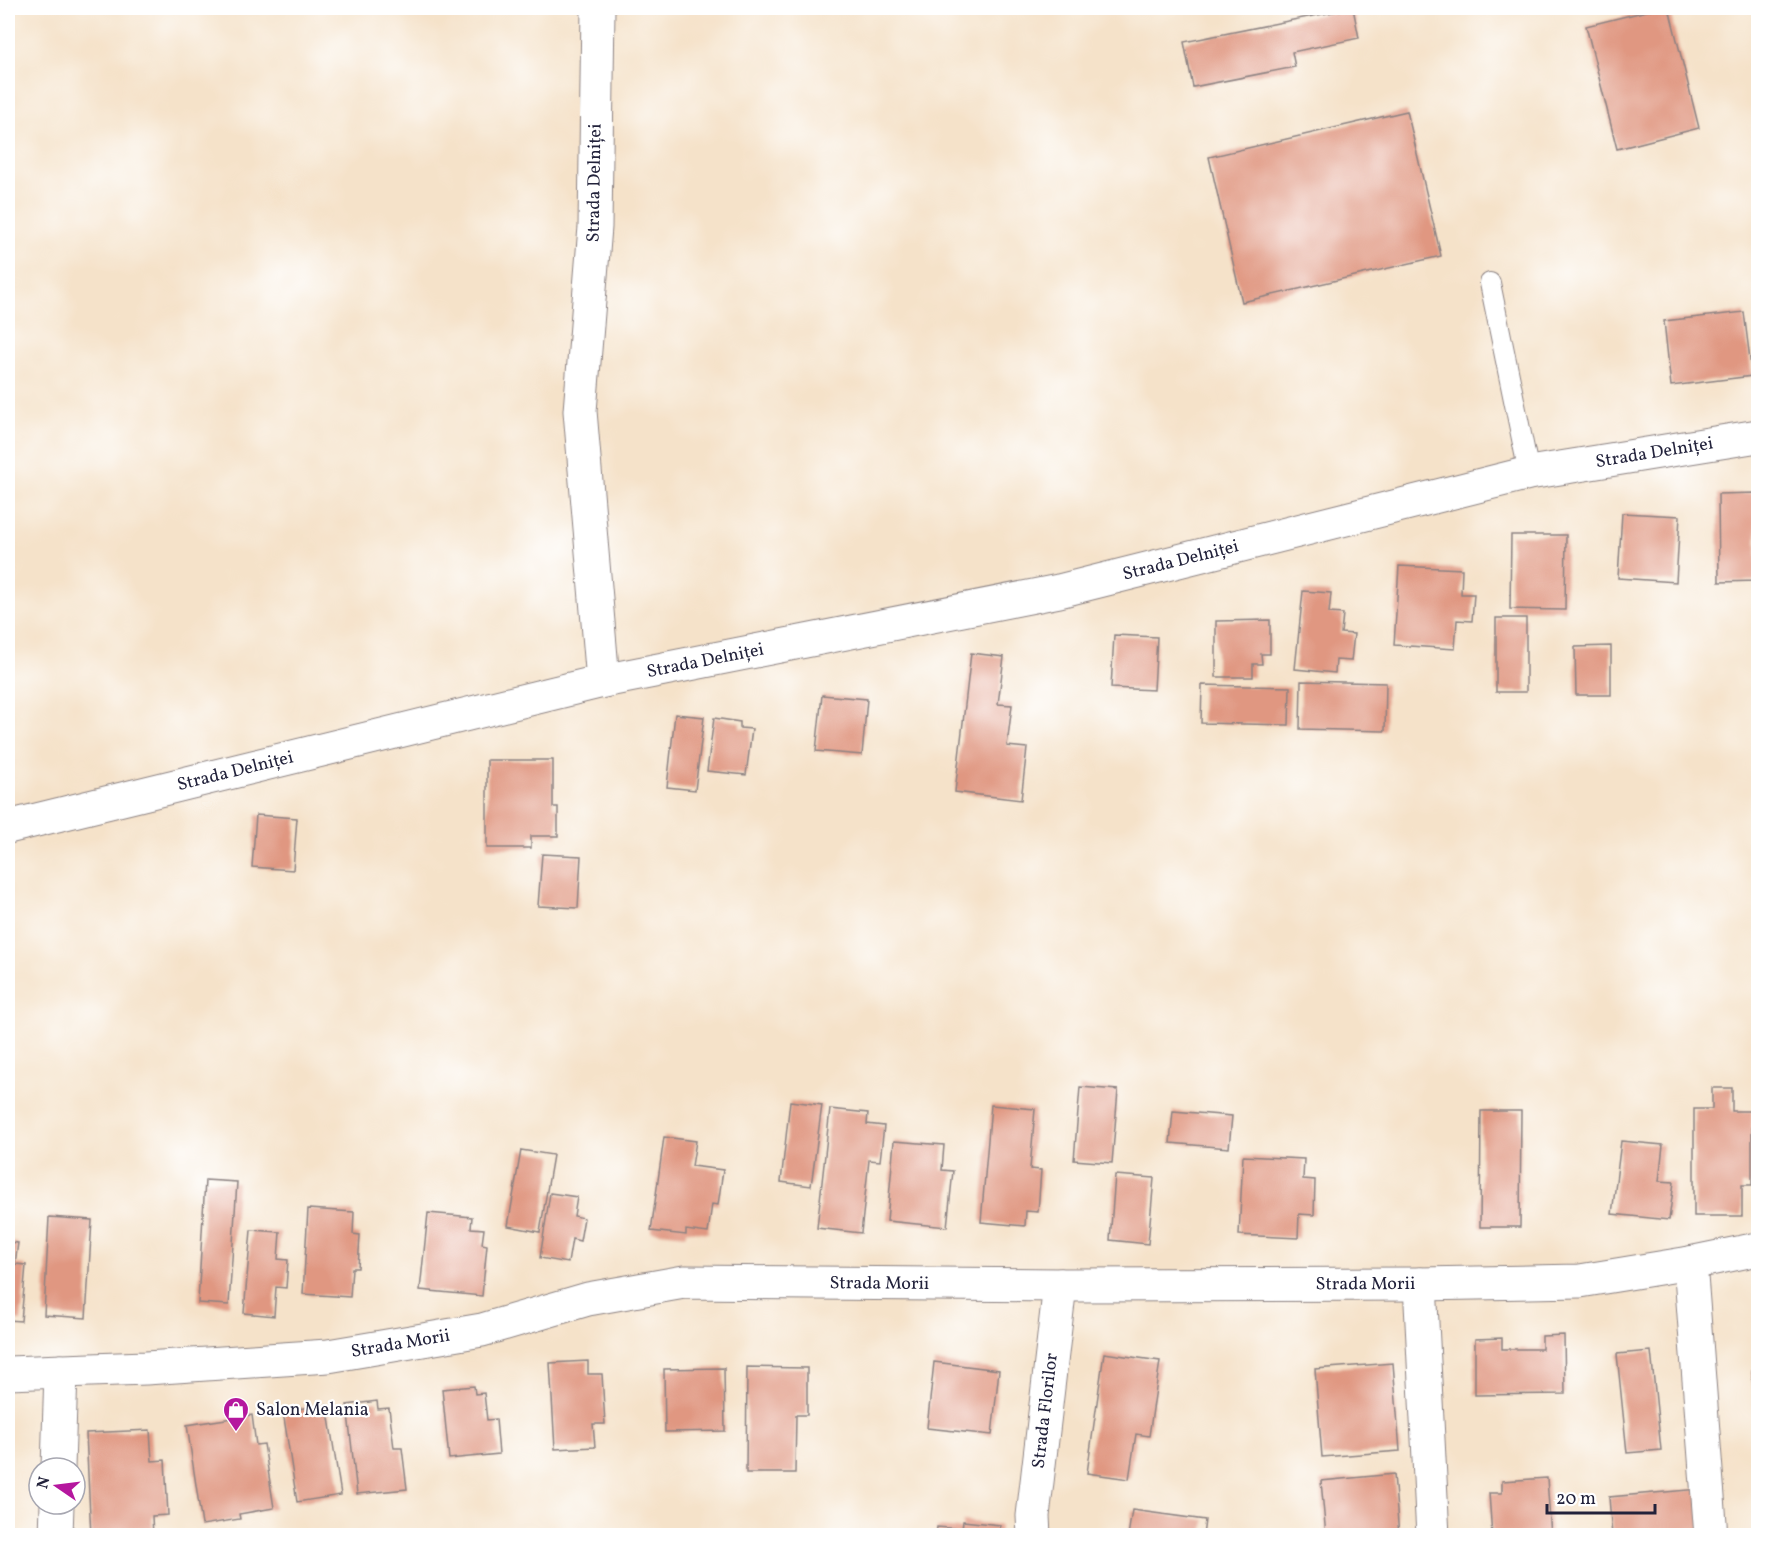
<svg xmlns="http://www.w3.org/2000/svg" width="1766" height="1543" viewBox="0 0 1766 1543" font-family="Vollkorn,serif">
	<style>
		.building { fill: #e09781 }
		.lines { fill: none; stroke-linecap: round; stroke-linejoin: round }
		.service-casing { stroke: #8c8282; stroke-width: 22 }
		.minor-casing { stroke: #8c8282; stroke-width: 35 }
		.service { stroke: #fff; stroke-width: 20 }
		.minor { stroke: #fff; stroke-width: 33 }
		.labels { text-anchor: middle; dominant-baseline: central; stroke-width: 4.5; stroke-linejoin: round; paint-order: stroke }
		.street-label { font-size: 18px; fill: #22223b; stroke: #fff }
		.poi-label { font-size: 18px; fill: #22223b; stroke: #fff; text-anchor: start }
	</style>
	<rect width="100%" height="100%" fill="#fff"/>
	<filter id="ink" filterUnits="userSpaceOnUse"><feTurbulence type="fractalNoise" baseFrequency=".0167" numOctaves="2"/><feDisplacementMap in="SourceGraphic" scale="12" xChannelSelector="R" yChannelSelector="G"/><feConvolveMatrix kernelMatrix="1 2 1 2 8 2 1 2 1" color-interpolation-filters="sRGB"/></filter>
	<filter id="wash" filterUnits="userSpaceOnUse"><feTurbulence type="fractalNoise" baseFrequency=".008" numOctaves="4" result="noise"/><feDisplacementMap in="SourceGraphic" scale="24" xChannelSelector="R" yChannelSelector="G"/><feGaussianBlur stdDeviation="1.35" result="paint"/><feColorMatrix in="noise" values="0 0 0 0 0 0 0 0 0 0 0 0 0 0 0 0 0 1.4 0 .05"/><feComposite in="paint" operator="in"/></filter>
	<g filter="url(#wash)">
		<rect width="100%" height="100%" fill="#f5e2c9"/>
		<g id="blocks">
			<g class="building">
				<path d="M 1353,8 L 1359,38 L 1292,52 L 1295,67 L 1193,87 L 1184,42 Z"/>
				<path d="M 1659,8 L 1669,8 L 1699,128 L 1617,149 L 1586,26 Z"/>
				<path d="M 1407,111 L 1441,256 L 1242,302 L 1209,157 Z"/>
				<path d="M 1744,312 L 1752,376 L 1671,386 L 1664,321 Z"/>
				<path d="M 1756,493 L 1757,581 L 1719,582 L 1718,494 Z"/>
				<path d="M 1622,513 L 1680,516 L 1676,582 L 1618,578 Z"/>
				<path d="M 1511,535 L 1566,535 L 1565,610 L 1510,609 Z"/>
				<path d="M 1399,566 L 1462,569 L 1461,594 L 1474,594 L 1472,621 L 1457,620 L 1455,649 L 1394,645 Z"/>
				<path d="M 1303,591 L 1331,593 L 1329,613 L 1343,614 L 1341,633 L 1354,634 L 1351,661 L 1336,660 L 1335,673 L 1295,669 Z"/>
				<rect x="1496" y="618" width="30" height="74"/>
				<path d="M 1270,620 L 1270,654 L 1261,654 L 1262,664 L 1253,664 L 1253,677 L 1216,677 L 1216,621 Z"/>
				<path d="M 1114,635 L 1157,637 L 1154,690 L 1111,688 Z"/>
				<path d="M 1611,646 L 1611,695 L 1576,695 L 1575,647 Z"/>
				<path d="M 971,653 L 1004,657 L 998,704 L 1012,705 L 1007,746 L 1027,748 L 1021,800 L 955,792 Z"/>
				<path d="M 1301,681 L 1386,683 L 1385,731 L 1300,729 Z"/>
				<path d="M 1202,685 L 1290,687 L 1289,725 L 1201,723 Z"/>
				<path d="M 822,695 L 867,699 L 862,755 L 816,751 Z"/>
				<path d="M 675,714 L 704,717 L 695,790 L 667,787 Z"/>
				<path d="M 714,718 L 740,722 L 740,728 L 752,729 L 746,775 L 707,771 Z"/>
				<path d="M 487,760 L 553,760 L 553,807 L 558,807 L 558,836 L 531,836 L 531,848 L 487,848 Z"/>
				<path d="M 256,815 L 297,818 L 293,870 L 252,867 Z"/>
				<path d="M 542,854 L 581,856 L 578,908 L 538,906 Z"/>
				<path d="M 1080,1087 L 1118,1090 L 1112,1163 L 1074,1160 Z"/>
				<path d="M 1712,1088 L 1732,1088 L 1732,1111 L 1752,1111 L 1752,1185 L 1742,1185 L 1742,1216 L 1694,1216 L 1694,1109 L 1712,1109 Z"/>
				<path d="M 790,1101 L 822,1105 L 811,1186 L 781,1182 Z"/>
				<path d="M 991,1105 L 1035,1109 L 1030,1169 L 1041,1170 L 1038,1212 L 1026,1211 L 1025,1226 L 981,1222 Z"/>
				<path d="M 830,1109 L 868,1113 L 867,1124 L 884,1126 L 880,1161 L 869,1160 L 861,1233 L 817,1228 Z"/>
				<path d="M 1173,1111 L 1232,1116 L 1229,1148 L 1170,1143 Z"/>
				<path d="M 1481,1111 L 1521,1111 L 1520,1227 L 1480,1227 Z"/>
				<path d="M 664,1137 L 696,1141 L 692,1166 L 723,1170 L 718,1205 L 712,1204 L 708,1233 L 686,1230 L 686,1235 L 651,1231 Z"/>
				<path d="M 894,1141 L 944,1145 L 942,1170 L 953,1171 L 947,1227 L 887,1221 Z"/>
				<path d="M 1621,1141 L 1663,1145 L 1659,1181 L 1674,1182 L 1669,1220 L 1612,1214 Z"/>
				<path d="M 521,1150 L 553,1155 L 540,1232 L 508,1226 Z"/>
				<path d="M 1243,1156 L 1304,1159 L 1303,1179 L 1315,1180 L 1314,1215 L 1299,1214 L 1298,1238 L 1239,1235 Z"/>
				<path d="M 1115,1175 L 1154,1178 L 1148,1244 L 1110,1240 Z"/>
				<path d="M 205,1180 L 237,1182 L 229,1305 L 198,1303 Z"/>
				<path d="M 550,1193 L 577,1197 L 574,1216 L 584,1218 L 580,1241 L 572,1239 L 568,1263 L 540,1258 Z"/>
				<path d="M 308,1209 L 354,1212 L 353,1234 L 360,1235 L 358,1268 L 352,1268 L 350,1297 L 303,1294 Z"/>
				<path d="M 428,1213 L 472,1217 L 471,1228 L 484,1229 L 482,1244 L 487,1245 L 482,1296 L 420,1290 Z"/>
				<path d="M 49,1217 L 92,1220 L 86,1318 L 44,1315 Z"/>
				<path d="M 251,1230 L 280,1232 L 278,1259 L 288,1260 L 286,1288 L 276,1287 L 274,1316 L 244,1313 Z"/>
				<path d="M 8,1242 L 18,1243 L 15,1264 L 26,1265 L 21,1321 L 8,1320 Z"/>
				<path d="M 1564,1335 L 1565,1394 L 1475,1395 L 1475,1339 L 1502,1338 L 1502,1349 L 1542,1349 L 1542,1336 Z"/>
				<path d="M 1651,1351 L 1661,1450 L 1627,1453 L 1617,1354 Z"/>
				<path d="M 1104,1353 L 1160,1361 L 1149,1436 L 1136,1434 L 1129,1479 L 1087,1473 Z"/>
				<path d="M 588,1361 L 588,1374 L 602,1374 L 605,1424 L 593,1424 L 595,1447 L 555,1449 L 550,1363 Z"/>
				<path d="M 934,1362 L 999,1370 L 992,1435 L 927,1428 Z"/>
				<path d="M 1393,1363 L 1400,1451 L 1322,1457 L 1315,1369 Z"/>
				<path d="M 747,1367 L 807,1368 L 807,1415 L 796,1415 L 795,1473 L 746,1473 Z"/>
				<path d="M 724,1368 L 725,1431 L 665,1432 L 664,1369 Z"/>
				<path d="M 1752,1371 L 1758,1371 L 1758,1407 L 1754,1407 Z"/>
				<path d="M 474,1386 L 475,1394 L 484,1393 L 487,1420 L 496,1419 L 499,1454 L 449,1459 L 442,1389 Z"/>
				<path d="M 377,1401 L 378,1409 L 389,1408 L 394,1448 L 402,1448 L 407,1489 L 357,1494 L 347,1405 Z"/>
				<path d="M 327,1405 L 341,1495 L 297,1502 L 283,1411 Z"/>
				<path d="M 252,1415 L 256,1445 L 264,1444 L 274,1508 L 239,1514 L 240,1519 L 202,1525 L 187,1425 Z"/>
				<path d="M 150,1430 L 152,1461 L 165,1460 L 168,1515 L 152,1516 L 153,1536 L 91,1536 L 86,1433 Z"/>
				<path d="M 1394,1474 L 1399,1536 L 1326,1536 L 1321,1481 Z"/>
				<path d="M 1547,1478 L 1551,1536 L 1492,1536 L 1489,1493 L 1502,1493 L 1502,1481 Z"/>
				<path d="M 1699,1489 L 1702,1536 L 1612,1536 L 1609,1497 Z"/>
				<path d="M 1132,1510 L 1205,1520 L 1203,1536 L 1128,1536 Z"/>
				<path d="M 963,1521 L 1000,1525 L 999,1536 L 936,1536 L 937,1527 L 962,1529 Z"/>
			</g>
		</g>
	</g>
	<g filter="url(#ink)">
		<use href="#blocks" fill-opacity="0" stroke="#8c8282" stroke-width="1.5"/>
		<g class="lines">
			<defs>
				<path id="service" d="M 1490,283 L 1529,473"/>
				<g id="minor">
					<path d="M 598,8 L 595,227 L 580,411 L 603,681"/>
					<path id="s1" d="M 8,827 L 603,681 L 1059,591 L 1529,473 L 1758,436"/>
					<path d="M 1690,1263 L 1711,1536"/>
					<path d="M 1420,1284 L 1433,1536"/>
					<path id="s2" d="M 8,1373 L 146,1368 L 328,1356 L 482,1330 L 588,1299 L 684,1282 L 1060,1285 L 1420,1284 L 1580,1281 L 1690,1263 L 1758,1249"/>
					<path d="M 58,1468 L 61,1371"/>
					<path d="M 56,1536 L 57,1504"/>
					<path id="s3" d="M 1034,1536 L 1033,1516 L 1060,1285"/>
				</g>
			</defs>
			<use href="#service" class="service-casing"/>
			<use href="#minor" class="minor-casing"/>
			<use href="#service" class="service"/>
			<use href="#minor" class="minor"/>
		</g>
	</g>
	<defs>
		<symbol id="shop-pin" viewBox="-11 -11 22 30"><path d="M0 17L-7.5 6A9.5 9.5 0 1 1 7.5 6Z" fill="#b5179e" stroke="#fff"/><path d="M-5-2.5h2.3a2.7 3.5 0 0 1 5.4 0H5L5.5 6h-11ZM-1.5-2.5h3a1.5 2.3 0 0 0-3 0Z" fill="#fff"/></symbol>
	</defs>
	<g fill-rule="evenodd">
		<use href="#shop-pin" x="221" y="1395" width="30" height="40"/>
	</g>
	<g class="labels">
		<g class="street-label">
			<text transform="translate(595 183) rotate(-89)">Strada Delniței</text>
			<text stroke="none"><textPath href="#s1" startOffset="1689">Strada Delniței</textPath></text>
			<text stroke="none"><textPath href="#s1" startOffset="1203">Strada Delniței</textPath></text>
			<text stroke="none"><textPath href="#s1" startOffset="717">Strada Delniței</textPath></text>
			<text stroke="none"><textPath href="#s1" startOffset="234">Strada Delniței</textPath></text>
			<text stroke="none"><textPath href="#s2" startOffset="880">Strada Morii</textPath></text>
			<text stroke="none"><textPath href="#s2" startOffset="1366">Strada Morii</textPath></text>
			<text stroke="none"><textPath href="#s2" startOffset="394">Strada Morii</textPath></text>
			<text stroke="none"><textPath href="#s3" startOffset="126">Strada Florilor</textPath></text>
		</g>
		<g class="poi-label">
			<text x="256" y="1410">Salon Melania</text>
		</g>
	</g>
	<rect width="1766" height="1543" fill="none" stroke="#fff" stroke-width="30"/>
	<g transform="translate(57 1486) rotate(284)"><circle r="28" fill="#ffffff" stroke="#a7a7b1" stroke-width="1.5"/>
	<path d="M0-4.5L10 22L0 15L-10 22Z" fill="#b5179e"/>
	<text y="-9" font-size="16" font-weight="bold" text-anchor="middle" fill="#22223b">N</text>
	</g>
	<path d="M1547 1504v9h108v-9" fill="none" stroke="#22223b" stroke-width="3"/>
	<text x="1556" y="1504" font-size="18" fill="#22223b" stroke="#ffffff" stroke-width="4.5" paint-order="stroke">20 m</text>
</svg>
